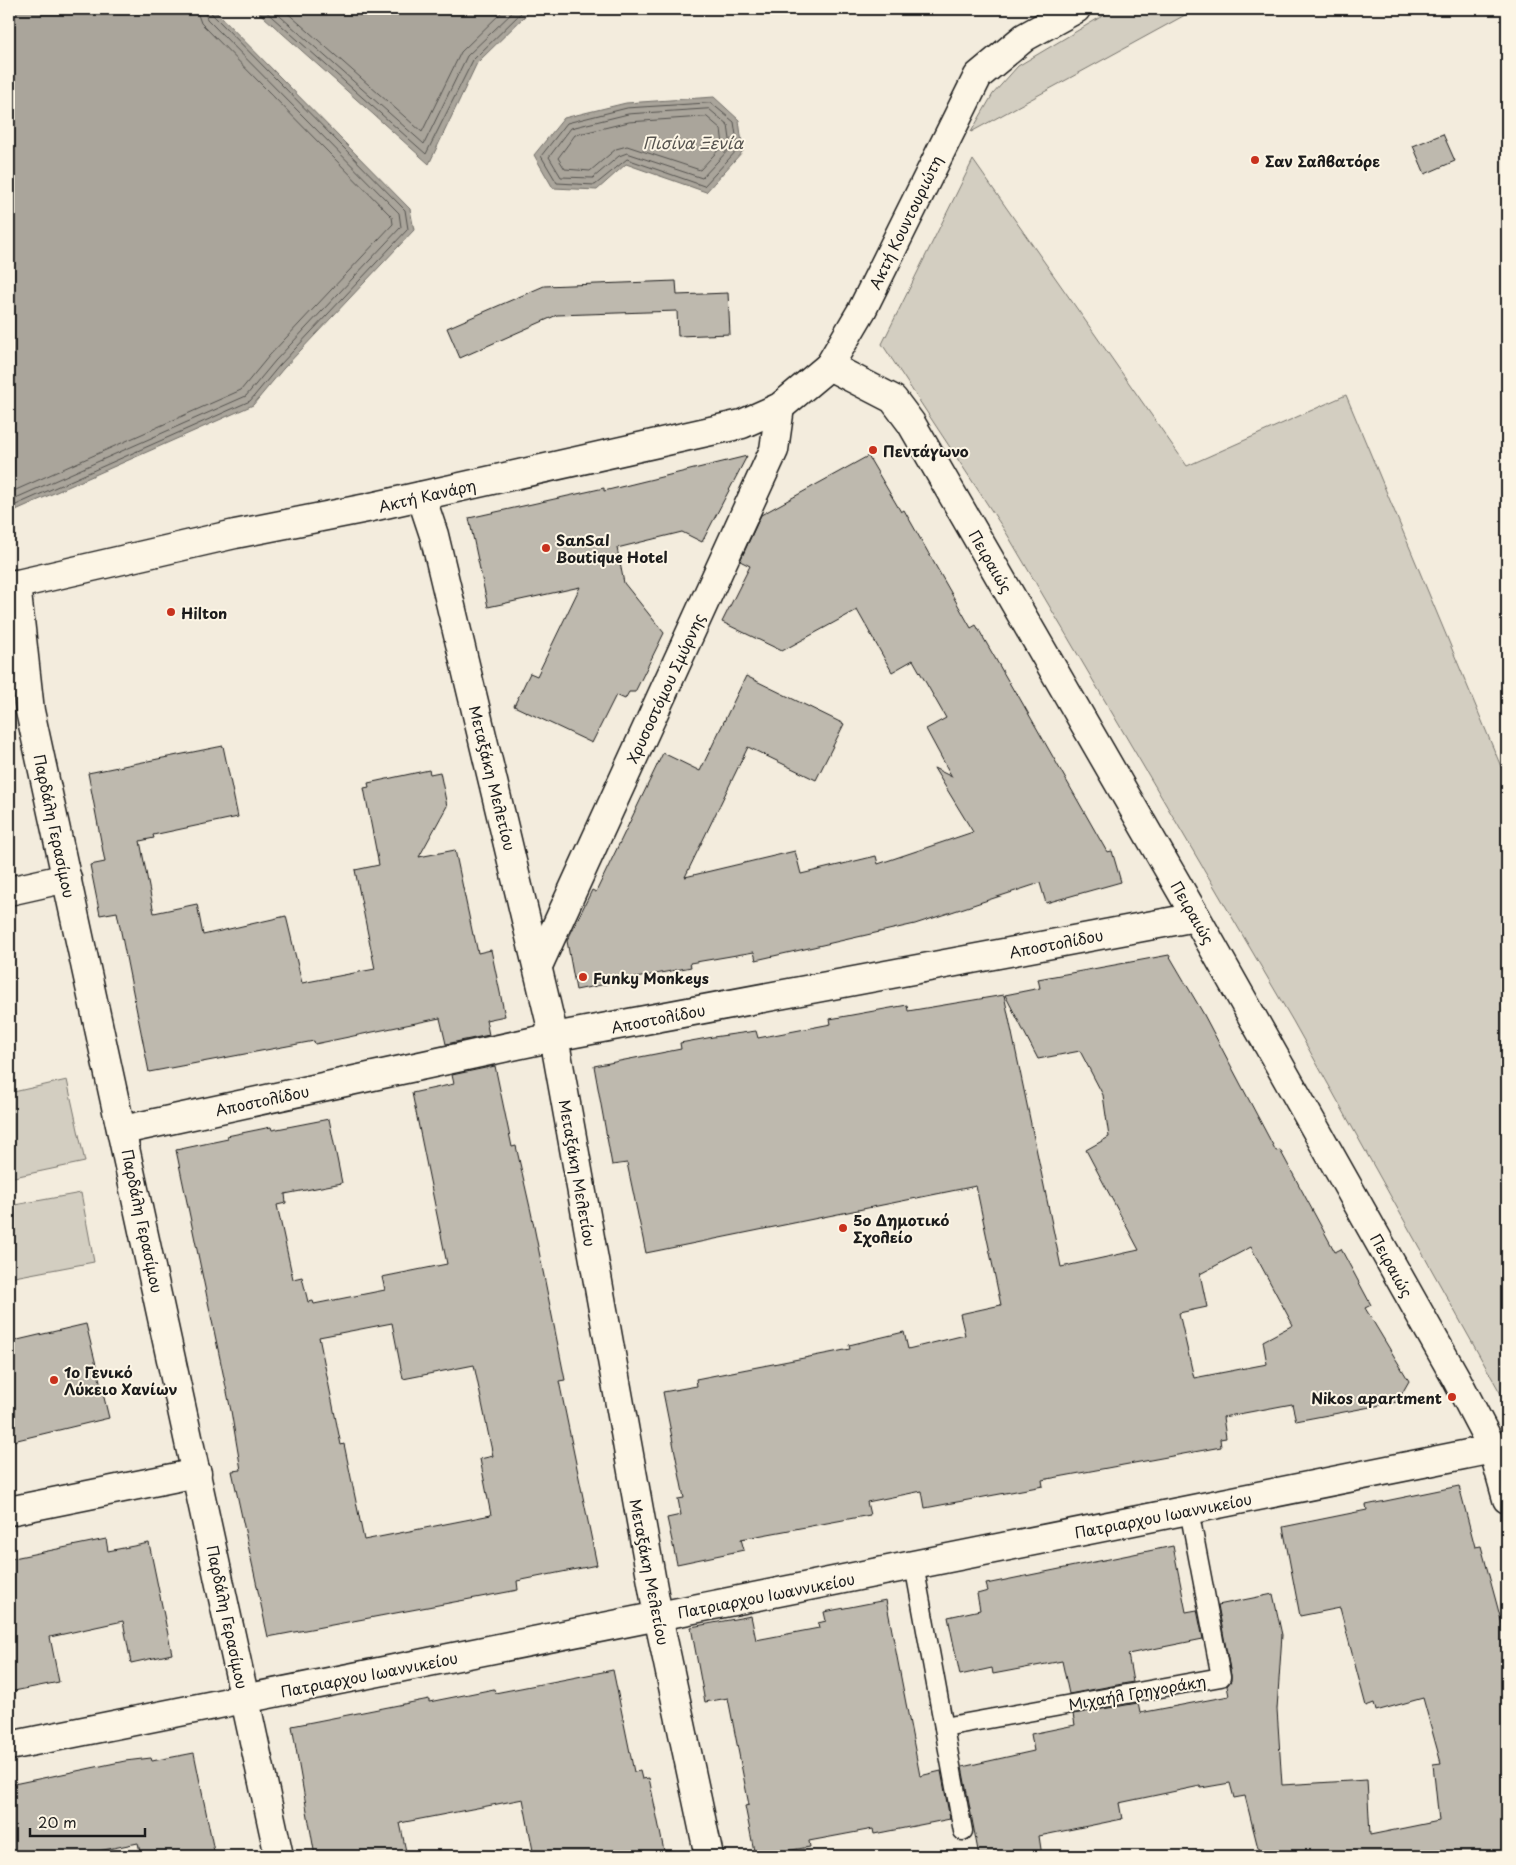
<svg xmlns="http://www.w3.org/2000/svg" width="1516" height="1865" viewBox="0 0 1516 1865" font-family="'Playpen Sans',sans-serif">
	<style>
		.green { fill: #d3cec1; stroke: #78756e }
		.water { fill: #aaa59b; stroke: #716e68 }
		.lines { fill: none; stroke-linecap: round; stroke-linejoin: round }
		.shore { stroke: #55534f; stroke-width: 1 }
		.building { fill: #beb9ae; stroke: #1c1c1c; fill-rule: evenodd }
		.service-casing { stroke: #1c1c1c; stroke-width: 21 }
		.minor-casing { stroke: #1c1c1c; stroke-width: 31 }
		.tertiary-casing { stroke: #1c1c1c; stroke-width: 31 }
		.service { stroke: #fcf5e5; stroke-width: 18 }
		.minor { stroke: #fcf5e5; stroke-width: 28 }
		.tertiary { stroke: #fcf5e5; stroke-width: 28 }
		.poi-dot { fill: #c8321e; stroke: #fcf5e5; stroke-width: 2 }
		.labels { text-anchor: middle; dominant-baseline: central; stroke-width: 4; stroke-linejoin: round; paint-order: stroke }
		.poi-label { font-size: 15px; font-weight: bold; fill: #1c1c1c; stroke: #fcf5e5; text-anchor: start }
		.street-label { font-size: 15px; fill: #1c1c1c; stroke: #fcf5e5 }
		.water-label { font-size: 16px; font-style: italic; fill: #55534f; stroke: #fcf5e5 }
	</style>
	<rect width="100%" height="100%" fill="#f3ecdd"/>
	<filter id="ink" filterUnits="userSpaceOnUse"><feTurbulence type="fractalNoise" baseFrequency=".02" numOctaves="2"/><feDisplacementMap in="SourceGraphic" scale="10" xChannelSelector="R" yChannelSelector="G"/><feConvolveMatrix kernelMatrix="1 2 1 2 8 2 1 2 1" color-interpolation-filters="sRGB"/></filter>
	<g filter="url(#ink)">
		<g class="green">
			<path d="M 1114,9 L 1196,9 L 971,132 L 993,94 L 1018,66 Z"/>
			<path d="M 973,160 L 1187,466 L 1346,395 L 1507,781 L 1507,1405 L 1293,1021 L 1007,534 L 882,344 Z"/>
			<path d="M 67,1080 L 85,1162 L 9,1178 L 9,1093 Z"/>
			<path d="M 81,1193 L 94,1262 L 9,1278 L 9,1206 Z"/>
		</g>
		<g class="water">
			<path d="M 9,9 L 213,9 L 410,209 L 414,230 L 283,369 L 253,405 L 9,513 Z"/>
			<path d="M 255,9 L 532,9 L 477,63 L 429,164 Z"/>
			<path d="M 714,97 L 739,120 L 743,151 L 706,192 L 626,164 L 597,190 L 553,188 L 534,155 L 564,118 L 626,103 Z"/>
		</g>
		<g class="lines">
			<g class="shore">
				<path d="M 263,9 L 426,154 L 473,60 L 525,9"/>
				<path d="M 272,9 L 424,144 L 467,56 L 516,9"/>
				<path d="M 283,9 L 422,132 L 461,52 L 505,9"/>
				<path d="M 711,103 L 734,122 L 738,149 L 704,186 L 627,159 L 595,185 L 557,183 L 541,156 L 567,123 L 627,108 Z"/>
				<path d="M 709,109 L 728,125 L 731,147 L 702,178 L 627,153 L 619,156 L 593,178 L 561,177 L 549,157 L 571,128 L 628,114 Z"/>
				<path d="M 707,117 L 721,129 L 723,145 L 700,170 L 627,146 L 616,149 L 590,171 L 565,169 L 558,158 L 575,135 L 629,122 Z"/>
				<path d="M 9,493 L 241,390 L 269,356 L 393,224 L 392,217 L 201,23 L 196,9"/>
				<path d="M 9,501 L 246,396 L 275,361 L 401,227 L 399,213 L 207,19 L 204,9"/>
				<path d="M 9,508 L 250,401 L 279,366 L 408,229 L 405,210 L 212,14 L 210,9"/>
			</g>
		</g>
		<g class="building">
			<path d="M 1443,134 L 1455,161 L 1425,174 L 1413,146 Z"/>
			<path d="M 676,281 L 677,295 L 728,293 L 730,334 L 678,336 L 677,311 L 557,315 L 460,358 L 447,328 L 544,286 Z"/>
			<path d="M 747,456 L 702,542 L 682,532 L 617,548 L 624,583 L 664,633 L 635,692 L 629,692 L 625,699 L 616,695 L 592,743 L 514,706 L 530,673 L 537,676 L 580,587 L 488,607 L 469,518 L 604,488 L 604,491 Z"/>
			<path d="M 868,456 L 901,512 L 904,510 L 971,628 L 976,625 L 1014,691 L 1015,690 L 1107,852 L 1112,851 L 1121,882 L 1046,903 L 1040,883 L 915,924 L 756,960 L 754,952 L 690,963 L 691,967 L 576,990 L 567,941 L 592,890 L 596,892 L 663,753 L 700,771 L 746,676 L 844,724 L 816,780 L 748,747 L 685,877 L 795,851 L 801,874 L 876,856 L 878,864 L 973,832 L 934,768 L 952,777 L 926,729 L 946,718 L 913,660 L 892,672 L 857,610 L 782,651 L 722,622 L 750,566 L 740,561 L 761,515 Z"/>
			<path d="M 223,746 L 238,817 L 153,835 L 154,838 L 140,841 L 154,913 L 197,904 L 203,935 L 286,916 L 302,983 L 375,969 L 355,870 L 379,865 L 364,788 L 369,787 L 368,783 L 429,770 L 430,774 L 440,772 L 447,806 L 419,857 L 455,850 L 473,935 L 474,935 L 478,953 L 491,950 L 505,1016 L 486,1020 L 489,1035 L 446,1044 L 440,1018 L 315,1044 L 314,1041 L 149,1072 L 117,912 L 100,915 L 90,865 L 105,862 L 88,773 Z"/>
			<path d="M 1169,955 L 1203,1013 L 1276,1151 L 1280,1150 L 1335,1252 L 1341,1249 L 1371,1305 L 1365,1308 L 1409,1381 L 1397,1402 L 1296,1421 L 1292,1404 L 1223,1417 L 1226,1438 L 1220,1439 L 1221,1447 L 1042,1480 L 1043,1486 L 925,1508 L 922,1491 L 867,1502 L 870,1515 L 741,1539 L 744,1550 L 677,1564 L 667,1518 L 681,1515 L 678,1499 L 684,1498 L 663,1392 L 697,1386 L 696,1379 L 850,1349 L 849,1345 L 904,1332 L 908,1349 L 965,1335 L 960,1314 L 1001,1305 L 976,1186 L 646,1253 L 627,1163 L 612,1165 L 594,1066 L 681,1049 L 680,1043 L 713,1037 L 756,1031 L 758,1038 L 831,1024 L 830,1019 L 907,1005 L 908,1011 L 1004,995 L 1061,1267 L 1139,1250 L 1086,1150 L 1109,1137 L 1103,1095 L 1080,1051 L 1038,1059 L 1005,995 L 1040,988 L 1038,979 ZM 1251,1247 L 1293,1325 L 1263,1341 L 1267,1364 L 1194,1378 L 1179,1313 L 1207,1307 L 1200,1274 Z"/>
			<path d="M 495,1066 L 512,1147 L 516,1146 L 531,1212 L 565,1380 L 559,1381 L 597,1565 L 517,1581 L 518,1590 L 268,1637 L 232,1471 L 241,1470 L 231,1411 L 176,1150 L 228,1139 L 227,1136 L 271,1127 L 272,1130 L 329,1119 L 342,1183 L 285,1194 L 286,1203 L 277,1205 L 293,1279 L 302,1277 L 308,1302 L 313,1301 L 314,1304 L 385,1290 L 382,1277 L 447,1264 L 412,1093 L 454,1084 L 452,1075 ZM 392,1323 L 403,1379 L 474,1365 L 493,1456 L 480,1459 L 491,1515 L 364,1540 L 344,1444 L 341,1445 L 319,1337 Z"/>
			<path d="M 86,1324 L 109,1418 L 9,1442 L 9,1342 Z"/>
			<path d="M 1459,1486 L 1475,1547 L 1481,1546 L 1507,1642 L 1507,1856 L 1260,1856 L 1245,1796 L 1234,1798 L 1230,1783 L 1201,1788 L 1200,1786 L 1119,1803 L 1122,1819 L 1039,1836 L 1042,1856 L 979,1856 L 962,1767 L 1034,1751 L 1031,1734 L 1075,1725 L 1073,1714 L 1138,1703 L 1140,1713 L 1229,1696 L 1227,1686 L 1231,1681 L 1231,1675 L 1218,1605 L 1273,1594 L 1282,1635 L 1277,1709 L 1282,1785 L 1367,1780 L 1370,1835 L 1439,1821 L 1433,1764 L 1441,1763 L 1423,1698 L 1376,1711 L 1374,1703 L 1366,1706 L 1340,1608 L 1300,1616 L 1283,1527 L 1367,1510 L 1366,1505 Z"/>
			<path d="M 106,1539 L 108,1551 L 149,1543 L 172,1654 L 131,1663 L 123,1621 L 50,1637 L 59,1682 L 9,1692 L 9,1559 Z"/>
			<path d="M 1173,1546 L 1186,1612 L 1197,1610 L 1203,1639 L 1128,1654 L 1133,1682 L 1069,1694 L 1062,1661 L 993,1674 L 992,1668 L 960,1675 L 948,1617 L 980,1610 L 977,1594 L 988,1591 L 986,1584 Z"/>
			<path d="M 886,1600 L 920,1776 L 941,1771 L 950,1819 L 874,1834 L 873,1829 L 809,1841 L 810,1847 L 755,1856 L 745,1806 L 749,1805 L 728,1698 L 705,1702 L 691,1627 L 751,1616 L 756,1640 L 819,1628 L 818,1623 L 826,1621 L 824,1612 Z"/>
			<path d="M 613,1670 L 634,1772 L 640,1771 L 642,1779 L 649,1778 L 665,1856 L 534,1856 L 523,1799 L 400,1823 L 407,1856 L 315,1856 L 292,1726 L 429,1699 L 429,1702 L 494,1689 L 495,1693 Z"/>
			<path d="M 194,1753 L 215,1856 L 141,1856 L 138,1843 L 74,1856 L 9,1856 L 9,1785 L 125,1761 L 151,1758 L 152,1761 Z"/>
		</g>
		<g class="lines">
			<defs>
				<g id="service">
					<path d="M 914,1565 L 963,1831"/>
					<path d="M 944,1727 L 1221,1677 L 1189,1510"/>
				</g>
				<g id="minor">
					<path d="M 829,366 L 862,310 L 978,76 L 1025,37 L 1076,9"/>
					<path d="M 9,891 L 67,878"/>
					<path d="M 538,966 L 774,450 L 780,407"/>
					<path d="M 123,1130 L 554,1037 L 1196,917"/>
					<path d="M 9,1511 L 197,1473"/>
					<path d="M 9,1746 L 1493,1449"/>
				</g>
				<g id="tertiary">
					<path d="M 421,496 L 434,535 L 554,1037 L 658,1616 L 709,1856"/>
					<path d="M 16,584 L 30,711 L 279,1856"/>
					<path d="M 9,586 L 235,534 L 367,508 L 742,424 L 780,407 L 829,366 L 893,399 L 911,423 L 1196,917 L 1457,1380 L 1493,1449 L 1507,1499"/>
				</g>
			</defs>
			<use href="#service" class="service-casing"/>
			<use href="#minor" class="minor-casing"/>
			<use href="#tertiary" class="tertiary-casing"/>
			<use href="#service" class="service"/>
			<use href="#minor" class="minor"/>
			<use href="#tertiary" class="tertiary"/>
		</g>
	</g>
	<g class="poi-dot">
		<circle cx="1255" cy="160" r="5"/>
		<circle cx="873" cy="450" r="5"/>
		<circle cx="546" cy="548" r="5"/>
		<circle cx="171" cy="612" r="5"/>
		<circle cx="583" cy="977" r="5"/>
		<circle cx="843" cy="1228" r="5"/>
		<circle cx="54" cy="1380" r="5"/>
		<circle cx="1452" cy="1397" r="5"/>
	</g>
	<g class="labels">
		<g class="poi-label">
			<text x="1265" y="160">Σαν Σαλβατόρε</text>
			<text x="883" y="450">Πεντάγωνο</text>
			<text x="556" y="539">SanSal<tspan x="556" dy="17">Boutique Hotel</tspan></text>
			<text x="181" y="612">Hilton</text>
			<text x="593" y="977">Funky Monkeys</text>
			<text x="853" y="1219">5ο Δημοτικό<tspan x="853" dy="17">Σχολείο</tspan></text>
			<text x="64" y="1371">1ο Γενικό<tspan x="64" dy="17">Λύκειο Χανίων</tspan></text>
			<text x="1442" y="1397" text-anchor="end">Nikos apartment</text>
		</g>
		<g class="street-label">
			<text transform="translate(905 222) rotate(-64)">Ακτή Κουντουριώτη</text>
			<text transform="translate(427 495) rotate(-13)">Ακτή Κανάρη</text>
			<text transform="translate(991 561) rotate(60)">Πειραιώς</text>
			<text transform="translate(665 688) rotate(-65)">Χρυσοστόμου Σμύρνης</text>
			<text transform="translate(493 778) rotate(76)">Μεταξάκη Μελετίου</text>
			<text transform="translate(55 826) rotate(78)">Παρδάλη Γερασίμου</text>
			<text transform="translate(1193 912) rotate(60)">Πειραιώς</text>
			<text transform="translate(1056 943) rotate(-11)">Αποστολίδου</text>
			<text transform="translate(658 1018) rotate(-11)">Αποστολίδου</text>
			<text transform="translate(262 1100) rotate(-12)">Αποστολίδου</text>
			<text transform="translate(578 1173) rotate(80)">Μεταξάκη Μελετίου</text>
			<text transform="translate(143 1221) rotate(78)">Παρδάλη Γερασίμου</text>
			<text transform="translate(1392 1265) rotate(61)">Πειραιώς</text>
			<text transform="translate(1163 1515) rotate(-11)">Πατριαρχου Ιωαννικείου</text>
			<text transform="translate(650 1572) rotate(79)">Μεταξάκη Μελετίου</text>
			<text transform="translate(766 1595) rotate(-11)">Πατριαρχου Ιωαννικείου</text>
			<text transform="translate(228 1617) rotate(78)">Παρδάλη Γερασίμου</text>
			<text transform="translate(369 1674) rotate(-11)">Πατριαρχου Ιωαννικείου</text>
			<text transform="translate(1137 1692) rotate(-10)">Μιχαήλ Γρηγοράκη</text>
		</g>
		<g class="water-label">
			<text x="693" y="142">Πισίνα Ξενία</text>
		</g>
	</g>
	<rect width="1516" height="1865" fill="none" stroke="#fcf5e5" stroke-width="30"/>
	<rect x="15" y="15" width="1486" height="1835" fill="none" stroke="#1c1c1c" stroke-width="2" filter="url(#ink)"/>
	<path d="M30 1828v8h115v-8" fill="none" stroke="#1c1c1c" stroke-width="2.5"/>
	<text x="38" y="1828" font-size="15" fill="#1c1c1c" stroke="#fcf5e5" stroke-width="4" paint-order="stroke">20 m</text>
</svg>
